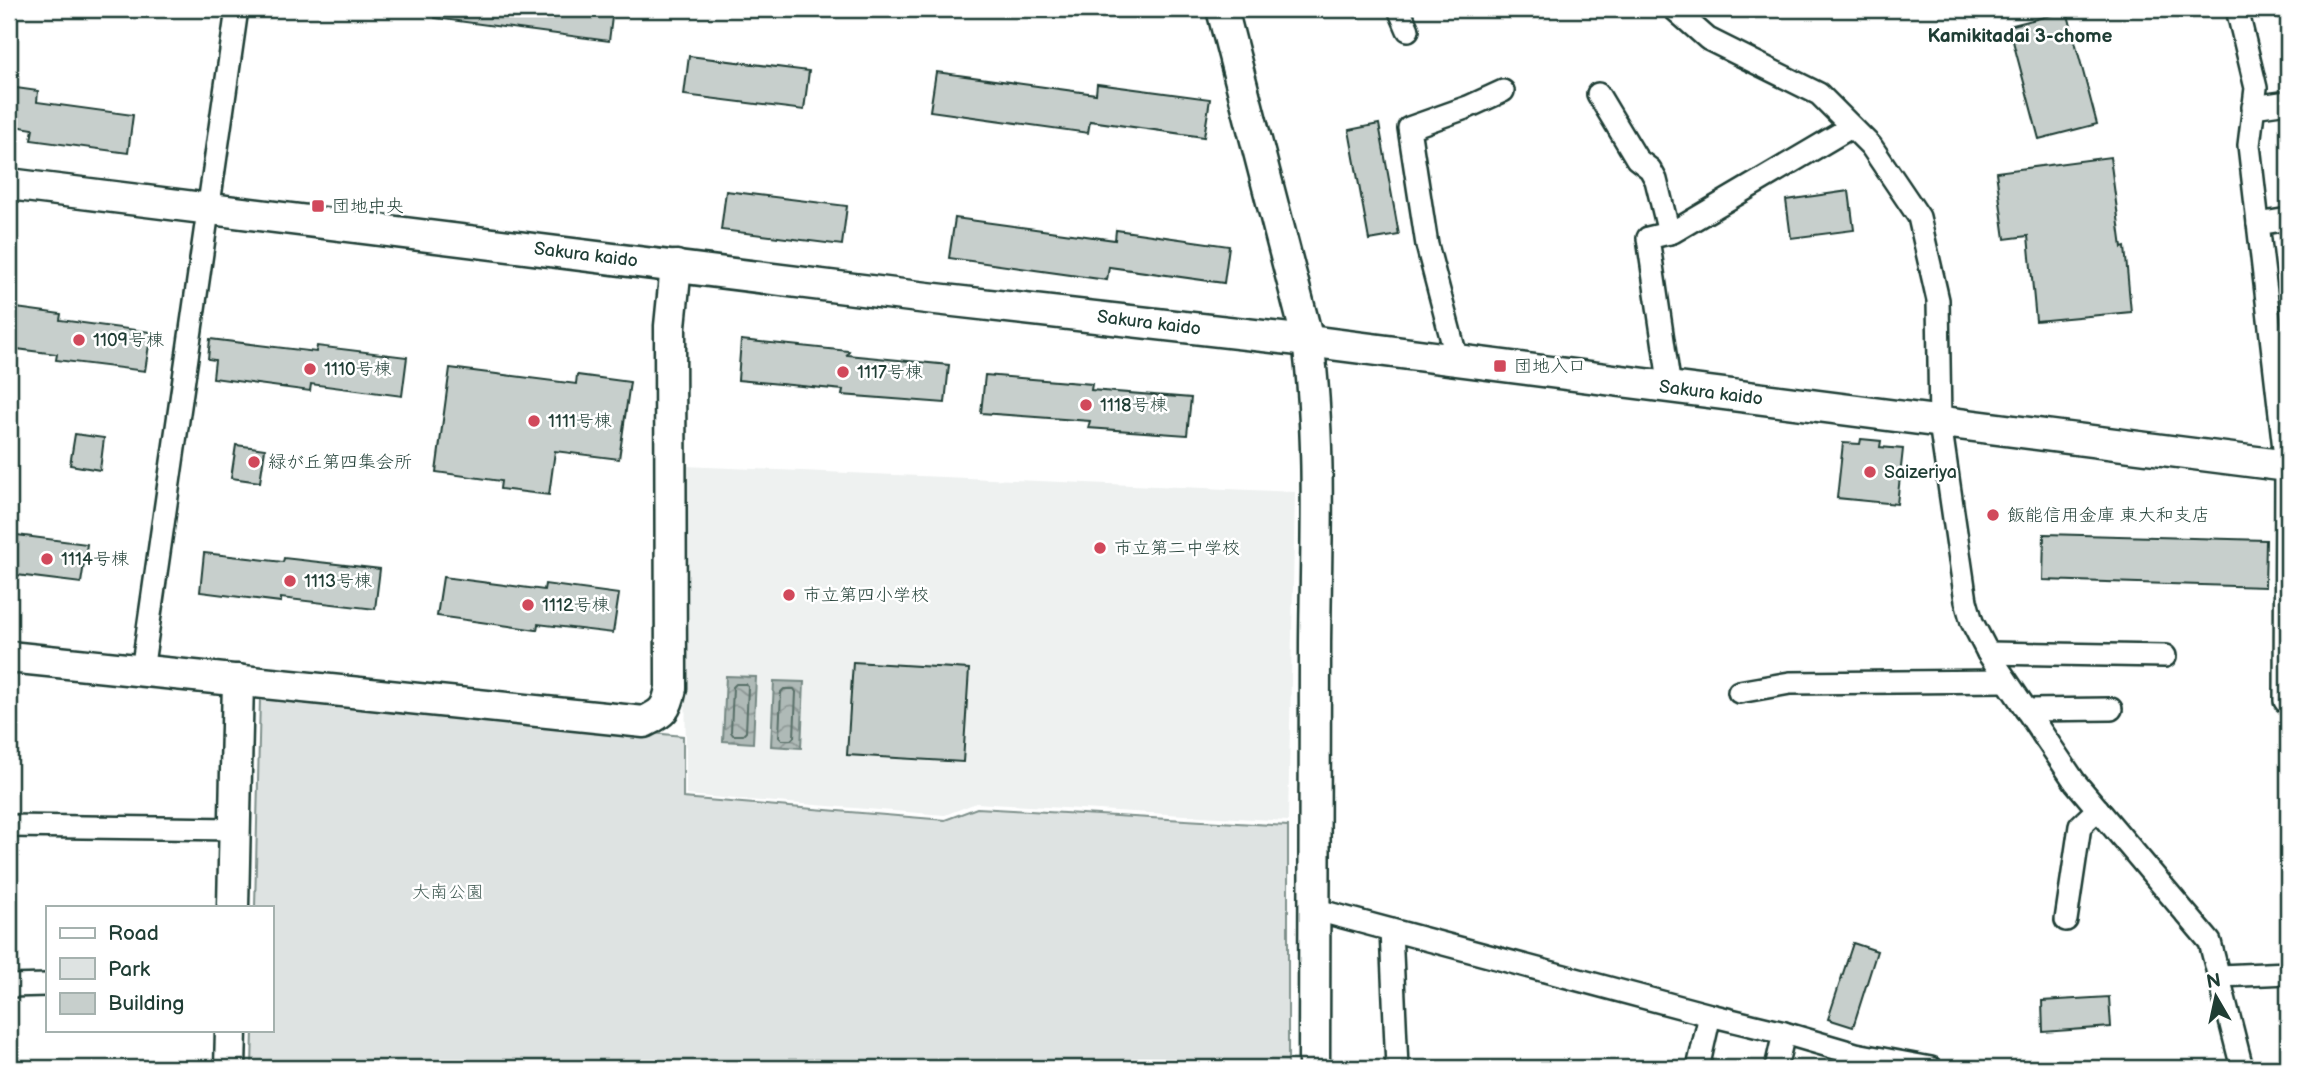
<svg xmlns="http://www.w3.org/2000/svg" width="2297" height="1077" viewBox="0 0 2297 1077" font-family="'Balsamiq Sans','Klee One',sans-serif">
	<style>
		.built { fill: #eef1f0 }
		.green { fill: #dee3e2; stroke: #7e908b; stroke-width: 2 }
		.water { fill: url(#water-waves); stroke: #758883; stroke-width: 2 }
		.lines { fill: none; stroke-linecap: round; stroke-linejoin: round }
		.shore { stroke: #596f68; stroke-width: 2 }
		.building { fill: #c7cfcc; stroke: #1f3d34; stroke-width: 2 }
		.street-casing { stroke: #1f3d34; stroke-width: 26 }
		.secondary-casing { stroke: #1f3d34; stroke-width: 35 }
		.street { stroke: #fff; stroke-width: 21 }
		.secondary { stroke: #fff; stroke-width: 30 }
		.poi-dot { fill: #d1495b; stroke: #fff; stroke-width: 2.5 }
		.labels { text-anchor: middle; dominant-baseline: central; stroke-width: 5; stroke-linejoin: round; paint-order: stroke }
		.poi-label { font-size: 18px; fill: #1f3d34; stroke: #fff; text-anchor: start }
		.street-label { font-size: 18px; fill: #1f3d34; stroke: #fff }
		.park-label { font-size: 18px; fill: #455e57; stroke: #fff }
		.neighbourhood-label { font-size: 19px; font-weight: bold; fill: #1f3d34; stroke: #fff }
	</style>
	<defs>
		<pattern id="water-waves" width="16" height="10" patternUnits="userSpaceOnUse" patternTransform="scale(1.75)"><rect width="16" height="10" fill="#afbab7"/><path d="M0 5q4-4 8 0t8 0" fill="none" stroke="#8e9896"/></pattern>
	</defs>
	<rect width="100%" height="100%" fill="#fff"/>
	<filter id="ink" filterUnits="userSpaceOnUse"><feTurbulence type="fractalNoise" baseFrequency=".0143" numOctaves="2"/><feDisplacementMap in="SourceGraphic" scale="14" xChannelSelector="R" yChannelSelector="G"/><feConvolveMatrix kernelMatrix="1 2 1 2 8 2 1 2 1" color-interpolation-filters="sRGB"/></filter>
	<g filter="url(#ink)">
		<path class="built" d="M 684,466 L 1295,492 L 1288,821 L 976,803 L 945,815 L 686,795 Z"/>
		<path class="green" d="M 260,698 L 318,701 L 683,736 L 683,798 L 945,820 L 977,808 L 1288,826 L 1288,1068 L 252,1068 L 253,1030 L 271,1030 L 271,907 L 255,907 Z"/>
		<g class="water">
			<path d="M 726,676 L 756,677 L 753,743 L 723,741 Z"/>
			<path d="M 774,681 L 804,682 L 801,748 L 771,746 Z"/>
		</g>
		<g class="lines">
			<g class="shore">
				<path d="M 736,684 L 746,684 L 748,687 L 746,732 L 743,735 L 733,735 L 731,732 L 733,687 Z"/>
				<path d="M 784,689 L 794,689 L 796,692 L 794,737 L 791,740 L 782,740 L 779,737 L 781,692 Z"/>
			</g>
		</g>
		<g class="building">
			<path d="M 436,9 L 613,9 L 609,41 L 435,18 Z"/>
			<path d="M 2067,11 L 2097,124 L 2039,139 L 2009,26 Z"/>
			<path d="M 689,56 L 809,71 L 804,110 L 684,95 Z"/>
			<path d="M 936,72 L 1096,94 L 1097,84 L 1210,99 L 1204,137 L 1090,121 L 1088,133 L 930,111 Z"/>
			<path d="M 9,87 L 38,91 L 37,102 L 133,115 L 128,153 L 31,140 L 33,129 L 9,125 Z"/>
			<path d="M 1379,124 L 1399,235 L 1369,240 L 1349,130 Z"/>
			<path d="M 2110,157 L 2122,248 L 2125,247 L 2131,312 L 2036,321 L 2028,236 L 2005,239 L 1996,172 Z"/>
			<path d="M 726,191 L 847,206 L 842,245 L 721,230 Z"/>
			<path d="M 1849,191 L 1854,230 L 1791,238 L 1786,200 Z"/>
			<path d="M 955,218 L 1115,240 L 1116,230 L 1229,246 L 1224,283 L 1109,267 L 1107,280 L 949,258 Z"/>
			<path d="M 9,307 L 61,314 L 60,320 L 151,332 L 145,371 L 56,360 L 57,354 L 9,348 Z"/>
			<path d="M 210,339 L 316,352 L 317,346 L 407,357 L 402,396 L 311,384 L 310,391 L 213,378 L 215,360 L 208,359 Z"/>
			<path d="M 741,340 L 849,351 L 847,355 L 949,365 L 945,403 L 842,395 L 843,390 L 738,380 Z"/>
			<path d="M 450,368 L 576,384 L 577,375 L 630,382 L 619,459 L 555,451 L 549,495 L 500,489 L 501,481 L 436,472 Z"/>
			<path d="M 985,375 L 1092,384 L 1091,390 L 1191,398 L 1187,435 L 1088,428 L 1090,421 L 981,413 Z"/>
			<path d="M 75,434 L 104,438 L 100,470 L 70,465 Z"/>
			<path d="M 1861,439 L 1881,441 L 1880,447 L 1903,449 L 1897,504 L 1837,498 L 1843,443 L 1860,444 Z"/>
			<path d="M 236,445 L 265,449 L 260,482 L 231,478 Z"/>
			<path d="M 9,534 L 87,544 L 81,583 L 9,574 Z"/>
			<path d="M 2044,534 L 2266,540 L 2265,587 L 2043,580 Z"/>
			<path d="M 204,553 L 283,562 L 284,558 L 380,569 L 375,609 L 281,598 L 281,602 L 200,592 Z"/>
			<path d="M 443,577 L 544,590 L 545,584 L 619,594 L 613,633 L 538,624 L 537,630 L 437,616 Z"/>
			<path d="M 853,662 L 969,669 L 963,762 L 847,755 Z"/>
			<path d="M 1853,943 L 1877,951 L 1853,1027 L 1828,1019 Z"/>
			<path d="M 2109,997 L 2111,1027 L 2043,1032 L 2042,1001 Z"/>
		</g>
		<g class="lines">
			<defs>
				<g id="street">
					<path d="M 1399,9 L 1408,30"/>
					<path d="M 1674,9 L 1708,39 L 1819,94 L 1871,146 L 1919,217 L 1938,300 L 1940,423 L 1966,601 L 1972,622 L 1988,653 L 2075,782 L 2210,942 L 2242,1068"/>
					<path d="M 2237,9 L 2256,88 L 2249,145 L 2286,466 L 2285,701"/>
					<path d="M 1598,94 L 1637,159 L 1650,169 L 1656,180 L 1669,233"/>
					<path d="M 2253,107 L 2288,102"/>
					<path d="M 2258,224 L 2288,219"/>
					<path d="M 1457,360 L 1427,245 L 1409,128 L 1468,107 L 1503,91"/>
					<path d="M 1670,388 L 1648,238 L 1673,232 L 1851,127"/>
					<path d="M 1988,653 L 2165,656"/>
					<path d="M 142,671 L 237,9"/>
					<path d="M 1739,692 L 1790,683 L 2006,681"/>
					<path d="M 2026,710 L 2111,709"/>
					<path d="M 9,826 L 234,829"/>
					<path d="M 1313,909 L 1710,1015 L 1784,1033 L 1856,1054 L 1931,1068"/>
					<path d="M 2066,920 L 2080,826 L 2098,809"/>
					<path d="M 1391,930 L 1397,1068"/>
					<path d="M 2220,976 L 2288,973"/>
					<path d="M 9,986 L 47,985"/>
					<path d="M 1698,1068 L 1710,1015"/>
					<path d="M 1776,1068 L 1784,1033"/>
				</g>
				<g id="secondary">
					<path d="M 1222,9 L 1308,341 C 1321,442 1316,542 1315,643 C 1314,785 1313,927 1314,1068"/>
					<path d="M 9,184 L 927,298 L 1308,341 L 2288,466"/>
					<path d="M 9,657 L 644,722 C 663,713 667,709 671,688 L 670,326 L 676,266"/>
					<path d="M 233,907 L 238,680"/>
					<path d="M 230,1068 L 231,1030"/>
				</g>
			</defs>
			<use href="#street" class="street-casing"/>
			<use href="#secondary" class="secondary-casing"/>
			<use href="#street" class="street"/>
			<use href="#secondary" class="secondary"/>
		</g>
	</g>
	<g class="poi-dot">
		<rect x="311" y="199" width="14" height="14" rx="3.5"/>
		<circle cx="79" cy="340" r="7"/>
		<rect x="1493" y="359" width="14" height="14" rx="3.5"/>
		<circle cx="310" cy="369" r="7"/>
		<circle cx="843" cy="372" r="7"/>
		<circle cx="1086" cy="405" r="7"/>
		<circle cx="534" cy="421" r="7"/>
		<circle cx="254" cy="462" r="7"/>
		<circle cx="1870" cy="472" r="7"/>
		<circle cx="1993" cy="515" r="7"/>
		<circle cx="1100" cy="548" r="7"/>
		<circle cx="47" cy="559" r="7"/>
		<circle cx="290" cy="581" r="7"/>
		<circle cx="789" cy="595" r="7"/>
		<circle cx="528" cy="605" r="7"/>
	</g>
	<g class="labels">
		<g class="poi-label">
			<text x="332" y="206">団地中央</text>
			<text x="93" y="340">1109号棟</text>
			<text x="1514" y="366">団地入口</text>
			<text x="324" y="369">1110号棟</text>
			<text x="857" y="372">1117号棟</text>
			<text x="1100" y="405">1118号棟</text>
			<text x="548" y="421">1111号棟</text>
			<text x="268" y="462">緑が丘第四集会所</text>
			<text x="1884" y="472">Saizeriya</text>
			<text x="2007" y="515">飯能信用金庫 東大和支店</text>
			<text x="1114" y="548">市立第二中学校</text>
			<text x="61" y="559">1114号棟</text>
			<text x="304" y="581">1113号棟</text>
			<text x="803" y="595">市立第四小学校</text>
			<text x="542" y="605">1112号棟</text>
		</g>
		<g class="street-label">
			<text transform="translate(586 255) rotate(7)">Sakura kaido</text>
			<text transform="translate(1149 323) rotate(7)">Sakura kaido</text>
			<text transform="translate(1711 393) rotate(7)">Sakura kaido</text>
		</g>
		<g class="park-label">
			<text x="448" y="892">大南公園</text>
		</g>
		<g class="neighbourhood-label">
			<text x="2020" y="36">Kamikitadai 3-chome</text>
		</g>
	</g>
	<rect width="2297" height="1077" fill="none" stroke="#fff" stroke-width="35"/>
	<rect x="18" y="18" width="2262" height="1042" fill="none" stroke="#1f3d34" stroke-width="2.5" filter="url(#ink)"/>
	<rect x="46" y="906" width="228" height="126" fill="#ffffff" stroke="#a5b1ae" stroke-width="2"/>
	<rect x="60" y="928" width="35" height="10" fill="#ffffff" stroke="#a5b1ae" stroke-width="2"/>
	<text x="108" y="940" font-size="21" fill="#1f3d34">Road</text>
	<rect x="60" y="958" width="35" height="21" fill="#dee3e2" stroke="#a5b1ae" stroke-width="2"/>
	<text x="108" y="976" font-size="21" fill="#1f3d34">Park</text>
	<rect x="60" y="993" width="35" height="21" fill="#c7cfcc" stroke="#a5b1ae" stroke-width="2"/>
	<text x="108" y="1010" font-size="21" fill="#1f3d34">Building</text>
	<g transform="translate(2216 997) rotate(351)" stroke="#ffffff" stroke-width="5" paint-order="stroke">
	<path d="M0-5L12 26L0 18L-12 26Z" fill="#1f3d34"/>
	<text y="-10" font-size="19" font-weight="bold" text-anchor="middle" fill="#1f3d34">N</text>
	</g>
</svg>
